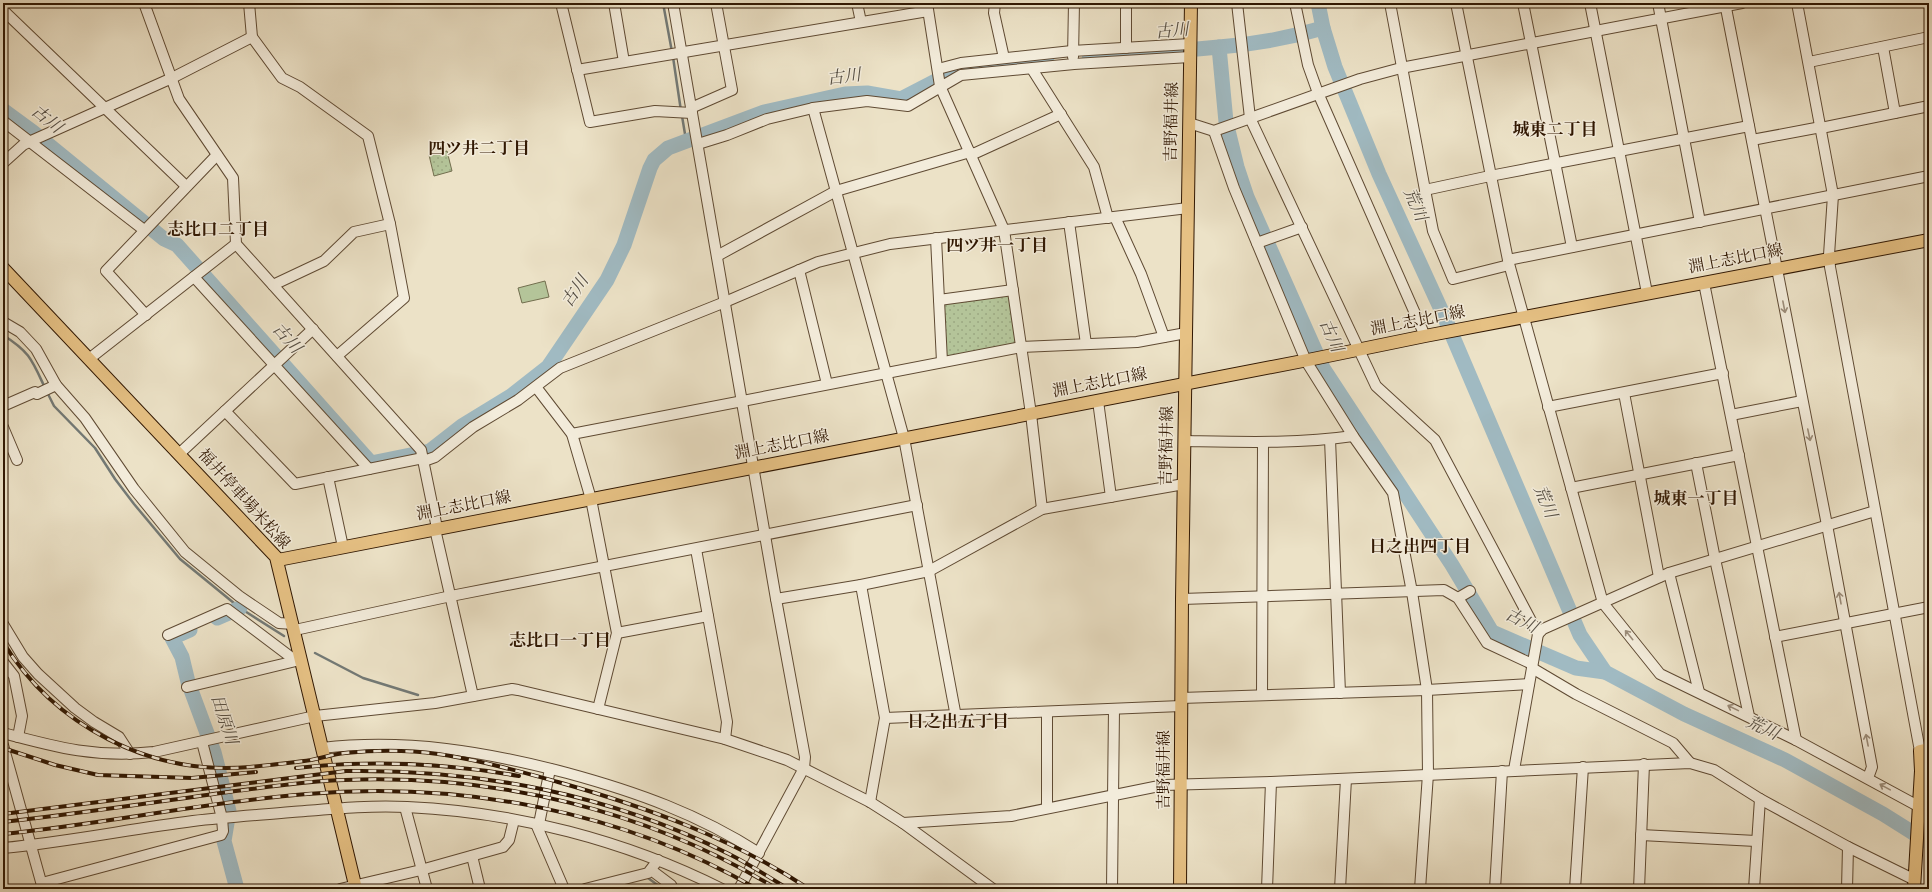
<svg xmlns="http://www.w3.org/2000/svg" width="1932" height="892" viewBox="0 0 1932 892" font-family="'Sorts Mill Goudy','Noto Serif JP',serif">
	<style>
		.green { fill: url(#green-dots); stroke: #726e4e }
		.pitch { fill: #b4c499; stroke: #726e4e }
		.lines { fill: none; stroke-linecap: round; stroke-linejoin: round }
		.stream { stroke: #737975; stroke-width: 2.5 }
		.river { stroke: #a0bac2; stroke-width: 15 }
		.minor-casing { stroke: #5f4a33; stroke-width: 12 }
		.major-casing { stroke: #301702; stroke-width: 14 }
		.minor { stroke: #f3ecdb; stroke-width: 10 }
		.major { stroke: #e6c184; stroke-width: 12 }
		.rail-casing { stroke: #301702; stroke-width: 4 }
		.rail { stroke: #f3ecdb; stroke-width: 2.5; stroke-dasharray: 8; stroke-linecap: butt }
		.oneway { stroke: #9b8c79 }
		.labels { text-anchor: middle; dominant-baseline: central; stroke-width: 3; stroke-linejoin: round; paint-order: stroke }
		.street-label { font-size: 16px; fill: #301702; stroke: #f3ecdb }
		.water-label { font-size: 17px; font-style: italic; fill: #575045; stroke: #f3ecdb }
		.neighbourhood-label { font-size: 17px; font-weight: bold; fill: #301702; stroke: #f3ecdb }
	</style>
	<defs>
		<pattern id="green-dots" width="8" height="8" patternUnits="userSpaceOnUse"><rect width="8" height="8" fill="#b4c499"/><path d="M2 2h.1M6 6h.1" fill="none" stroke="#9ba882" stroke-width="1.8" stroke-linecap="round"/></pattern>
	</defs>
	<rect width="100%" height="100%" fill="#ece2c7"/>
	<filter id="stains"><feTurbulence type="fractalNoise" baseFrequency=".005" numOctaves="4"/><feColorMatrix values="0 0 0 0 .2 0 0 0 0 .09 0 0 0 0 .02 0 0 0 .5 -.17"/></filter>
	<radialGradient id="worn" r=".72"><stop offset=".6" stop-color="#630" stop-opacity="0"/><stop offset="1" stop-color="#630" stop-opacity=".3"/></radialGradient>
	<g class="green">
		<path d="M 447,151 L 452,171 L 434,176 L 429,155 Z"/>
		<path d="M 1013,290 L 1021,347 L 942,362 L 939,300 Z"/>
	</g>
	<path class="pitch" d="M 545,281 L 549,297 L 522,303 L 518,288 Z"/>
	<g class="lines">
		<g class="stream">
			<path d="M 663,3 L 672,52"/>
			<path d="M 673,57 L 681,111"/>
			<path d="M 682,116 L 686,140"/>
			<path d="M 3,335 C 30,352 32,360 45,388"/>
			<path d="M 47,392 L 54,406 L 95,448 L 115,479 L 134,504 L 180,559 L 240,608 L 284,636"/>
			<path d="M 315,653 L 363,678 L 418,695"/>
			<path d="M 648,878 L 663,889"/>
		</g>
		<g class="river">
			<path d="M 1318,3 L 1323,28 L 1335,67 L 1379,174 L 1444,316 L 1580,635 L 1605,672 L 1684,714 L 1785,760 L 1883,814 L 1929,843"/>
			<path d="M 1219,47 C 1257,44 1286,39 1323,28"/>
			<path d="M 1089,59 L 1219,47 L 1226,122 L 1237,167 L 1247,197 L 1323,368 L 1452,565 L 1492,632 L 1576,668 L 1605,672"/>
			<path d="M 3,110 L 33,132 L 164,239 L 177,245 L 371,463 L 430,451 L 462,426 L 511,396 L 548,367 L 607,280 L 624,245 L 650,168 L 654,160 L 668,148 L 764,112 L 845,94 L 867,93 L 901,99 L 957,70 L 1047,62"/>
			<path d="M 217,618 L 240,608"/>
			<path d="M 190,630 L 172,638 L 182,657 L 188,682 L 214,752 L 229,811 L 224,841 L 237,889"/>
		</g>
		<defs>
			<g id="minor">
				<path d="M 144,3 L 179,99 L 233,178 L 236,244 L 421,450 L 437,528"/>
				<path d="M 249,3 L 252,37 L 282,78 L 300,87 L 368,136 L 390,224 L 404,298 L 337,356"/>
				<path d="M 561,3 L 590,122 L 655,111 L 692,113"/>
				<path d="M 614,3 L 624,62"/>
				<path d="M 673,3 L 776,599 L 805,757 L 804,768 L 739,889"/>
				<path d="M 857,3 L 861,22"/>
				<path d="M 927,3 L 940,86 L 1004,230 L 1031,414 L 1042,509"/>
				<path d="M 995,3 L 994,13 L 1004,58"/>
				<path d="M 1237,3 L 1250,118 L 1376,386 L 1435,440 L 1538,634 L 1514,770"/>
				<path d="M 1295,3 L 1308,65 L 1318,93 L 1425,336"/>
				<path d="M 1390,3 L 1425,190 L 1490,176 L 1749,126"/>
				<path d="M 1456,3 L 1508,260 L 1603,603 L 1660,674 L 1796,740 L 1929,812"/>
				<path d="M 1523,3 L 1572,247"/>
				<path d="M 1590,3 L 1647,293"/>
				<path d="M 1658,3 L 1700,222"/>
				<path d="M 1725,3 L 1827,525 L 1872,767 L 1868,778"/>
				<path d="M 1797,3 L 1833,195 L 1829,255 L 1830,267 L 1920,751"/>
				<path d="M 3,10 L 186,186"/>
				<path d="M 1883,47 L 1895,113"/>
				<path d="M 1126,48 L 1126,3"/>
				<path d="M 1073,57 L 1074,3"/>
				<path d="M 1809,62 L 1929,37"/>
				<path d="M 938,69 L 961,63 L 1072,51 L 1190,44"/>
				<path d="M 1032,69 L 1094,167 L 1108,218"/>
				<path d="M 577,70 L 928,11"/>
				<path d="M 691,108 L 732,90 L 716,3"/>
				<path d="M 813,108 L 904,438 L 956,717"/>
				<path d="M 3,121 L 144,230"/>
				<path d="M 1189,123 L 1214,131 L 1360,79 L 1401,68 L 1742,3"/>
				<path d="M 1821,128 L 1929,106"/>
				<path d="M 1214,131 L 1234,188 L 1306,361 L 1353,436 L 1393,493 L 1412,592 L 1427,690 L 1428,774 L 1420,889"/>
				<path d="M 1752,140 L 1821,127"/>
				<path d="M 698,144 L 727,135 L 767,119 L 813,108 L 867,101 L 908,106 L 961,75 L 1074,64 L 1190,57"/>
				<path d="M 971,155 L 1061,114"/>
				<path d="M 3,163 L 23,145 L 31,141 L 172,78 L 252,37"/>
				<path d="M 1425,190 L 1433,231 L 1453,279 L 1509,265"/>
				<path d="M 1115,217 L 1141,274 L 1164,337"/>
				<path d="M 1069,222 L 1086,344"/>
				<path d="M 936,238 L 942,362"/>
				<path d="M 1257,243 L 1302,227"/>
				<path d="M 717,256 L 836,191 L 970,152"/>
				<path d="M 1508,260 L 1929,176"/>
				<path d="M 799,270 L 827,384"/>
				<path d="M 194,277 L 369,469"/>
				<path d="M 1704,283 L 1796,740"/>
				<path d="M 273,285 L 324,261 L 354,232 L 390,224"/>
				<path d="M 939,300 L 1013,290"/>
				<path d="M 146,315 L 106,271 L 217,155"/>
				<path d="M 3,322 L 20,332 L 36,349 L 56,385 L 85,418 L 134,489 L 185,552 L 239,596 L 279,623 L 293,624"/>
				<path d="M 89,359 L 236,244"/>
				<path d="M 536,387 L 572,434 L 591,499 L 617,633 L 598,709"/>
				<path d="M 1624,393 L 1659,577"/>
				<path d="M 1098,401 L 1111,497"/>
				<path d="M 3,406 L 35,392 L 37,394 L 56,385"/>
				<path d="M 1548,407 L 1723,373"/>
				<path d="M 225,411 L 295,484 L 423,458"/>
				<path d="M 1731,415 L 1802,401"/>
				<path d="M 3,427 L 17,460"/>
				<path d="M 572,434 L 1021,347 L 1137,342 L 1186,333"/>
				<path d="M 1330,439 L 1340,693"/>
				<path d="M 1184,441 C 1241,442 1298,444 1353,436"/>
				<path d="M 179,454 L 313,329"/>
				<path d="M 424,461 L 435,457 L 473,427 L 518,400 L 560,368 L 725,302 L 818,262 L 890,244 L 1188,208"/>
				<path d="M 1696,463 L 1715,559 L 1749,716"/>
				<path d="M 328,477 L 343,547"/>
				<path d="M 1571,488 L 1739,455"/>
				<path d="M 435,529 L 473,696"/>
				<path d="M 696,549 L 727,722 L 725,739"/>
				<path d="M 1669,573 L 1699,692"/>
				<path d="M 861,585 L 885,718 L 870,802"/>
				<path d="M 1458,598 L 1470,591"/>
				<path d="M 776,599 L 861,585 L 929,571 L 1042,509 L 1184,484"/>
				<path d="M 1182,599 L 1444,590 L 1458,598 L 1487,643 L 1532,664"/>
				<path d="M 3,624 L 23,657 L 38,674 L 75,708 L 94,722 L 119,737 L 130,754"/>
				<path d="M 295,630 L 451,596 L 917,505"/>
				<path d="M 617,633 L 708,616"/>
				<path d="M 1538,634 L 1543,629 L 1669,573 L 1875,511"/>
				<path d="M 168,635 L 227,609 L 296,661"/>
				<path d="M 1775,637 L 1929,607"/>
				<path d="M 3,662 L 14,676 L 22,716 L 18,737"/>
				<path d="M 1532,668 L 1576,694 L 1673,743 L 1690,763"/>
				<path d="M 187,687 L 300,660"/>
				<path d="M 1262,694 L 1263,442"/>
				<path d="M 1181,698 L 1427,690 L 1529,684"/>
				<path d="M 1047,712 L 1047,808"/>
				<path d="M 885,718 L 1181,706"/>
				<path d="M 3,733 C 59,748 96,758 154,752 L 315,716 L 435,703 L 512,689 L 518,690 L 725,739 L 787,760 L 870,802 L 903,823 L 993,889"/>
				<path d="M 3,745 L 43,889"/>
				<path d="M 322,748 C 406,738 487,752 567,773 C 637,792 698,814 759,853"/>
				<path d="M 405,807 L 427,889"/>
				<path d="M 903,823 L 1011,816 L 1164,785 L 1271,782 L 1690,763 L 1714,770 L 1760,799 L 1848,847 L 1915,880"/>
				<path d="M 536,824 L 564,889"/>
				<path d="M 539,824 L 550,769"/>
				<path d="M 1641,835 L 1756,841"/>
				<path d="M 3,848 C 67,842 130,829 193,821 C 226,817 259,815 292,812 C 330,809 369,805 407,807 C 515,812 625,840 722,889"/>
				<path d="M 472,856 L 480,889"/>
				<path d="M 651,870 L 671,885 L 673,889"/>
				<path d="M 42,883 L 221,835 L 223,831 L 222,818 L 202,742"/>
				<path d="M 340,889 L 421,870 L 503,847 L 509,840 L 514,820"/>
				<path d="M 585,889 L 648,873 L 658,860"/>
				<path d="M 1112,889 L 1114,709"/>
				<path d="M 1267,889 L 1271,782"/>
				<path d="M 1340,889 L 1346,779"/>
				<path d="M 1495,889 L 1502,771"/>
				<path d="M 1575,889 L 1583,767"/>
				<path d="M 1639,889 L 1644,764"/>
				<path d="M 1754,889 L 1760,799"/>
				<path d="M 1847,889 L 1848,847"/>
			</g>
			<g id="major">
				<path d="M 3,268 L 276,557 L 356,889"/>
				<path d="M 278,560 L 1313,359 L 1425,336 L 1929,240"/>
				<path d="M 1180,889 L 1182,599 L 1191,3"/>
				<path d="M 1914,889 L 1921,771 L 1920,751 L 1929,749"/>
			</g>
		</defs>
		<use href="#minor" class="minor-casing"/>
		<use href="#major" class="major-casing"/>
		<use href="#minor" class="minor"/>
		<use href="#major" class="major"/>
		<defs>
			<g id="rail">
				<path d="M 3,642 C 54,726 151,776 250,767 C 270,765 291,763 311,760 C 322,758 334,754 345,753 C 376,750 408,750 438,754 C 479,760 518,771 558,782 C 646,807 732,838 809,889"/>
				<path d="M 3,748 L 55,765 L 98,775 L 192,778 L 256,772"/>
				<path d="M 296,768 C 370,760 445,763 519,776"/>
				<path d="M 3,814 L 346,771 C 478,769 610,794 729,854 C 749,864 769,877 788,889"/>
				<path d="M 3,822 C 76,814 149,803 221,793 C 262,788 303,781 345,780 C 496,774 648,810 777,889"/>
				<path d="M 3,834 C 105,824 205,802 307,794 C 461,781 623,811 757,889"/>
			</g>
		</defs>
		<use href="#rail" class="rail-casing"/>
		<use href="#rail" class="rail"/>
	</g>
	<defs><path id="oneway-shaft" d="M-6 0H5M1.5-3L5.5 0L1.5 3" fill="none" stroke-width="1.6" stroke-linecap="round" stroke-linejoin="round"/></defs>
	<g class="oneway">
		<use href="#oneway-shaft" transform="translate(1784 307) rotate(79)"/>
		<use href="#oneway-shaft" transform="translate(1809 435) rotate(78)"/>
		<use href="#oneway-shaft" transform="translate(1840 598) rotate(-100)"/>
		<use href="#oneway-shaft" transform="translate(1629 635) rotate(-129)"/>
		<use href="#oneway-shaft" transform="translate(1733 708) rotate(-154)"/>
		<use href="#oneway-shaft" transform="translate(1867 740) rotate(-101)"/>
		<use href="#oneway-shaft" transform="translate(1885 787) rotate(-151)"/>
	</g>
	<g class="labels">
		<g class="street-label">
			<text transform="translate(1173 122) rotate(-89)">吉野福井線</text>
			<text transform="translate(1736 260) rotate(-11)">淵上志比口線</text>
			<text transform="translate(1418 322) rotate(-11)">淵上志比口線</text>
			<text transform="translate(1100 384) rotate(-11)">淵上志比口線</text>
			<text transform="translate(782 446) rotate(-11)">淵上志比口線</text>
			<text transform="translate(1168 446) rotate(-89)">吉野福井線</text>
			<text transform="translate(243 500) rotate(48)">福井停車場米松線</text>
			<text transform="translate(464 507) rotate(-11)">淵上志比口線</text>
			<text transform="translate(1165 770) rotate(-90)">吉野福井線</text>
		</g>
		<g class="water-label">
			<text transform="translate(1172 32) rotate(-5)">古川</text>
			<text transform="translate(844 78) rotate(-7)">古川</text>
			<text transform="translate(46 120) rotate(39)">古川</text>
			<text transform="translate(1414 205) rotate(66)">荒川</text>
			<text transform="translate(576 292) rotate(-56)">古川</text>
			<text transform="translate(1330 336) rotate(66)">古川</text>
			<text transform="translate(286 339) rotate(48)">古川</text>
			<text transform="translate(1544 502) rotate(67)">荒川</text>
			<text transform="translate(1521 622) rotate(27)">古川</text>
			<text transform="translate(223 720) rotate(72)">田原川</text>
			<text transform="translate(1762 729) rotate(25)">荒川</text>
		</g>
		<g class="neighbourhood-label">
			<text x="1555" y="131">城東二丁目</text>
			<text x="479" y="150">四ツ井二丁目</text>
			<text x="218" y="231">志比口二丁目</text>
			<text x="997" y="247">四ツ井一丁目</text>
			<text x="1696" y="500">城東一丁目</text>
			<text x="1420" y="548">日之出四丁目</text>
			<text x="560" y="642">志比口一丁目</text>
			<text x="958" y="723">日之出五丁目</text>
		</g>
	</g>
	<rect width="1932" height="892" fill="none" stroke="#ece2c7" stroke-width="16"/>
	<rect x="4" y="4" width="1924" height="884" fill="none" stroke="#301702" stroke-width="2"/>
	<rect x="8" y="8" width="1916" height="876" fill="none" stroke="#301702"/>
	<rect width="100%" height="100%" filter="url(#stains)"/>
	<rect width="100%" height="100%" fill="url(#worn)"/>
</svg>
